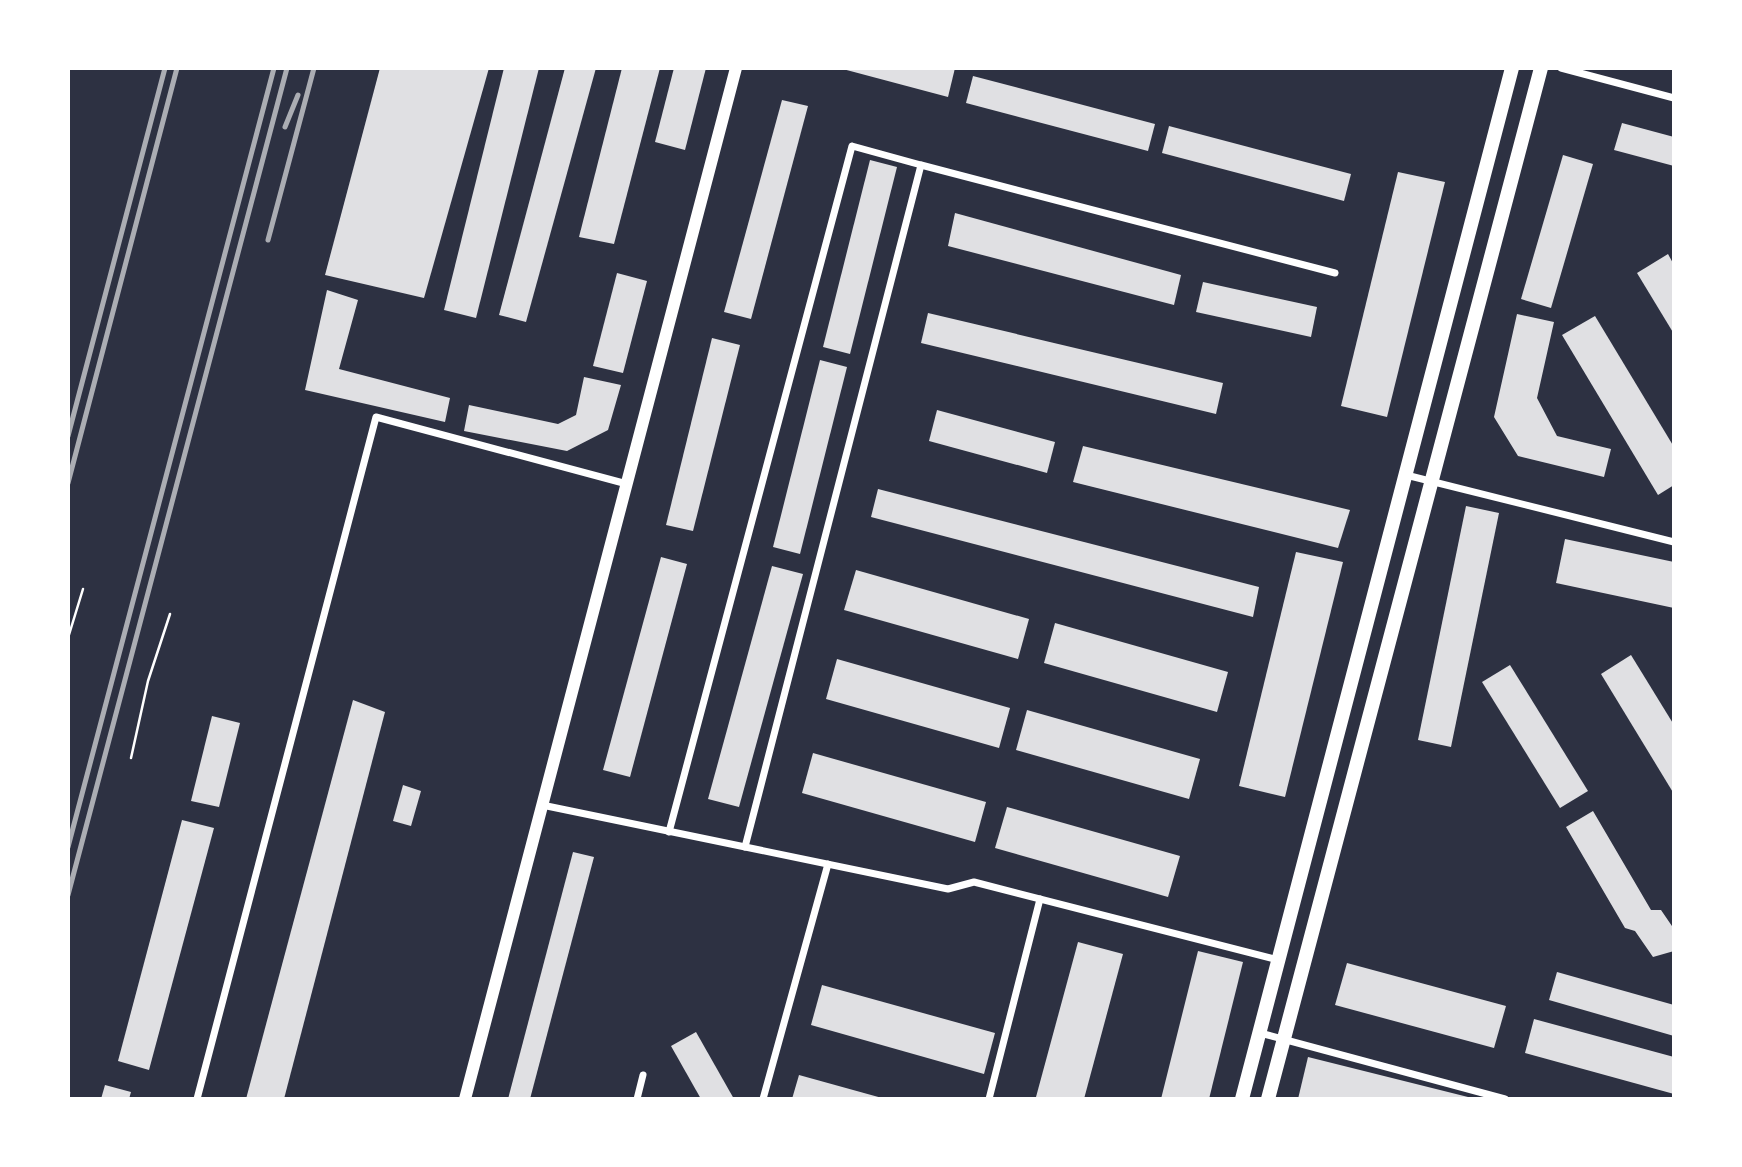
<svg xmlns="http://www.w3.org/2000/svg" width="1742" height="1167" viewBox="0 0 1742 1167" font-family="Arial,sans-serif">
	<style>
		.building { fill: #e0e0e3 }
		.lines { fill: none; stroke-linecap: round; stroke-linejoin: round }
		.path { stroke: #fff; stroke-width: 2.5 }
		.minor { stroke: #fff; stroke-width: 7 }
		.tertiary { stroke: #fff; stroke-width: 12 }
		.secondary { stroke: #fff; stroke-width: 14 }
		.rail { stroke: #abadb3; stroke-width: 5 }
	</style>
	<rect width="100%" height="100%" fill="#2d3142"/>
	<g class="building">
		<path d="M 380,68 L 489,68 L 424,298 L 325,275 Z"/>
		<path d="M 504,68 L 539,68 L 476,318 L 444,310 Z"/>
		<path d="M 565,68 L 596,68 L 526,322 L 499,315 Z"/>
		<path d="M 622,68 L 660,68 L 614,244 L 579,237 Z"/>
		<path d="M 674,68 L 706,68 L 685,150 L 655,142 Z"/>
		<path d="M 839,68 L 955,68 L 948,97 Z"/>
		<path d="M 973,76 L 1155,124 L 1148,151 L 966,103 Z"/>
		<path d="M 782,100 L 808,106 L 751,319 L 724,312 Z"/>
		<path d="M 1622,123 L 1674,137 L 1674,166 L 1614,150 Z"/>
		<path d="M 1169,126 L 1351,174 L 1344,201 L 1162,153 Z"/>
		<path d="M 1563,155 L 1593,164 L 1551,308 L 1521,299 Z"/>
		<path d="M 870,160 L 897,167 L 850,354 L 823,347 Z"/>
		<path d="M 1398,172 L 1445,182 L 1387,417 L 1341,406 Z"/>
		<path d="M 955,213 L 1181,275 L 1174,305 L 948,246 Z"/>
		<path d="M 1668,254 L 1674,265 L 1674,334 L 1637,273 Z"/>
		<path d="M 617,273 L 647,281 L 623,373 L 593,366 Z"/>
		<path d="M 1203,282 L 1317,307 L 1311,337 L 1196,312 Z"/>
		<path d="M 327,290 L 358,300 L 339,369 L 450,398 L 445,422 L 305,390 Z"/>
		<path d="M 928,313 L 1223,383 L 1216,414 L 921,343 Z"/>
		<path d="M 1517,314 L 1554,322 L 1537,398 L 1557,436 L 1611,449 L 1604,477 L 1518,456 L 1494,417 Z"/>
		<path d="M 1595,316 L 1674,447 L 1674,485 L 1658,495 L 1562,335 Z"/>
		<path d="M 712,338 L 740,345 L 693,531 L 666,525 Z"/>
		<path d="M 820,360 L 847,367 L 800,554 L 773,547 Z"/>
		<path d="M 584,377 L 621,385 L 608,430 L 567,451 L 464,431 L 469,405 L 558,424 L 576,415 Z"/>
		<path d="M 937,410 L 1055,442 L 1047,473 L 929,441 Z"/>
		<path d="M 1083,446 L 1350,510 L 1338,548 L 1073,482 Z"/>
		<path d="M 878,489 L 1259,587 L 1253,617 L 871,517 Z"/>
		<path d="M 1466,506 L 1499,513 L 1451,747 L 1418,740 Z"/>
		<path d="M 1565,539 L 1674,562 L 1674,608 L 1556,583 Z"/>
		<path d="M 1296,552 L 1343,562 L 1285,797 L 1239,786 Z"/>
		<path d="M 661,557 L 687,564 L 630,777 L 603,770 Z"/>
		<path d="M 772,566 L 803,574 L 739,807 L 708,799 Z"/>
		<path d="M 856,570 L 1029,619 L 1018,659 L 844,610 Z"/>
		<path d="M 1055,623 L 1228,672 L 1217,712 L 1044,663 Z"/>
		<path d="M 1631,655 L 1674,725 L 1674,794 L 1601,674 Z"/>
		<path d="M 837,659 L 1010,708 L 999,748 L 826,699 Z"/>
		<path d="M 1510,665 L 1588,791 L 1560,808 L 1482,682 Z"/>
		<path d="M 353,700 L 385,712 L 284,1099 L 246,1099 Z"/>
		<path d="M 1027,710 L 1200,759 L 1189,799 L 1016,750 Z"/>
		<path d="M 212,716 L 240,723 L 219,807 L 191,801 Z"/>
		<path d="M 813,753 L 986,802 L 975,842 L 802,793 Z"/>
		<path d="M 403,785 L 421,791 L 411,826 L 393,821 Z"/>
		<path d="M 1007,807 L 1180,856 L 1168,897 L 995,848 Z"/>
		<path d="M 1593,811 L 1651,910 L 1661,910 L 1674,929 L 1674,951 L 1653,957 L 1635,931 L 1625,928 L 1566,827 Z"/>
		<path d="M 182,820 L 214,828 L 149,1070 L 118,1061 Z"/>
		<path d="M 573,852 L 594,857 L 530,1099 L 508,1099 Z"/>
		<path d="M 1078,942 L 1123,954 L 1084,1099 L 1044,1099 L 1036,1097 Z"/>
		<path d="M 1198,951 L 1243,962 L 1209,1099 L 1161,1099 Z"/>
		<path d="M 1347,963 L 1506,1006 L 1494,1048 L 1335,1005 Z"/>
		<path d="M 1557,972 L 1674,1005 L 1674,1036 L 1549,1000 Z"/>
		<path d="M 822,985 L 995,1033 L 984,1074 L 811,1025 Z"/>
		<path d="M 1534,1019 L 1674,1057 L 1674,1094 L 1525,1053 Z"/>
		<path d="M 696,1032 L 734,1099 L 701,1099 L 671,1046 Z"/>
		<path d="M 1308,1057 L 1472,1098 L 1472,1099 L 1298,1099 Z"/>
		<path d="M 799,1075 L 882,1098 L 882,1099 L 792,1099 Z"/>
		<path d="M 105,1085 L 131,1092 L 129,1099 L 101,1099 Z"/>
	</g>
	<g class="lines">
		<g class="path">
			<path d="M 68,638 L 83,589"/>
			<path d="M 131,758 L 148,681 L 170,614"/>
		</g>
		<g class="minor">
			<path d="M 1561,68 L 1674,98"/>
			<path d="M 921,165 L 1335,273"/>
			<path d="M 1406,475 L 1674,542"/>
			<path d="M 542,805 L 948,889 L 974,882 L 1278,960"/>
			<path d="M 669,832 L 852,146 L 921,165 L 745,847"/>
			<path d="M 1260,1033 L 1505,1099"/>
			<path d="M 197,1099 L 376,417 L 627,484"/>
			<path d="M 637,1099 L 643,1075"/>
			<path d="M 763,1099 L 828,864"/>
			<path d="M 989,1099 L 1040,899"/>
		</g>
		<path class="tertiary" d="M 465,1099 L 736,68"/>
		<g class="secondary">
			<path d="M 1242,1099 L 1512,68"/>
			<path d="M 1268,1099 L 1541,68"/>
		</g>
		<g class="rail">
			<path d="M 285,127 L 298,95"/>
			<path d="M 268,240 L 314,68"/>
			<path d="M 68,436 L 165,68"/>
			<path d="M 68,483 L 177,68"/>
			<path d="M 68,847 L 274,68"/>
			<path d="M 68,895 L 287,68"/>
		</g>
	</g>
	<rect width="1742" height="1167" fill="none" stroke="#ffffff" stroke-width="140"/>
</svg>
